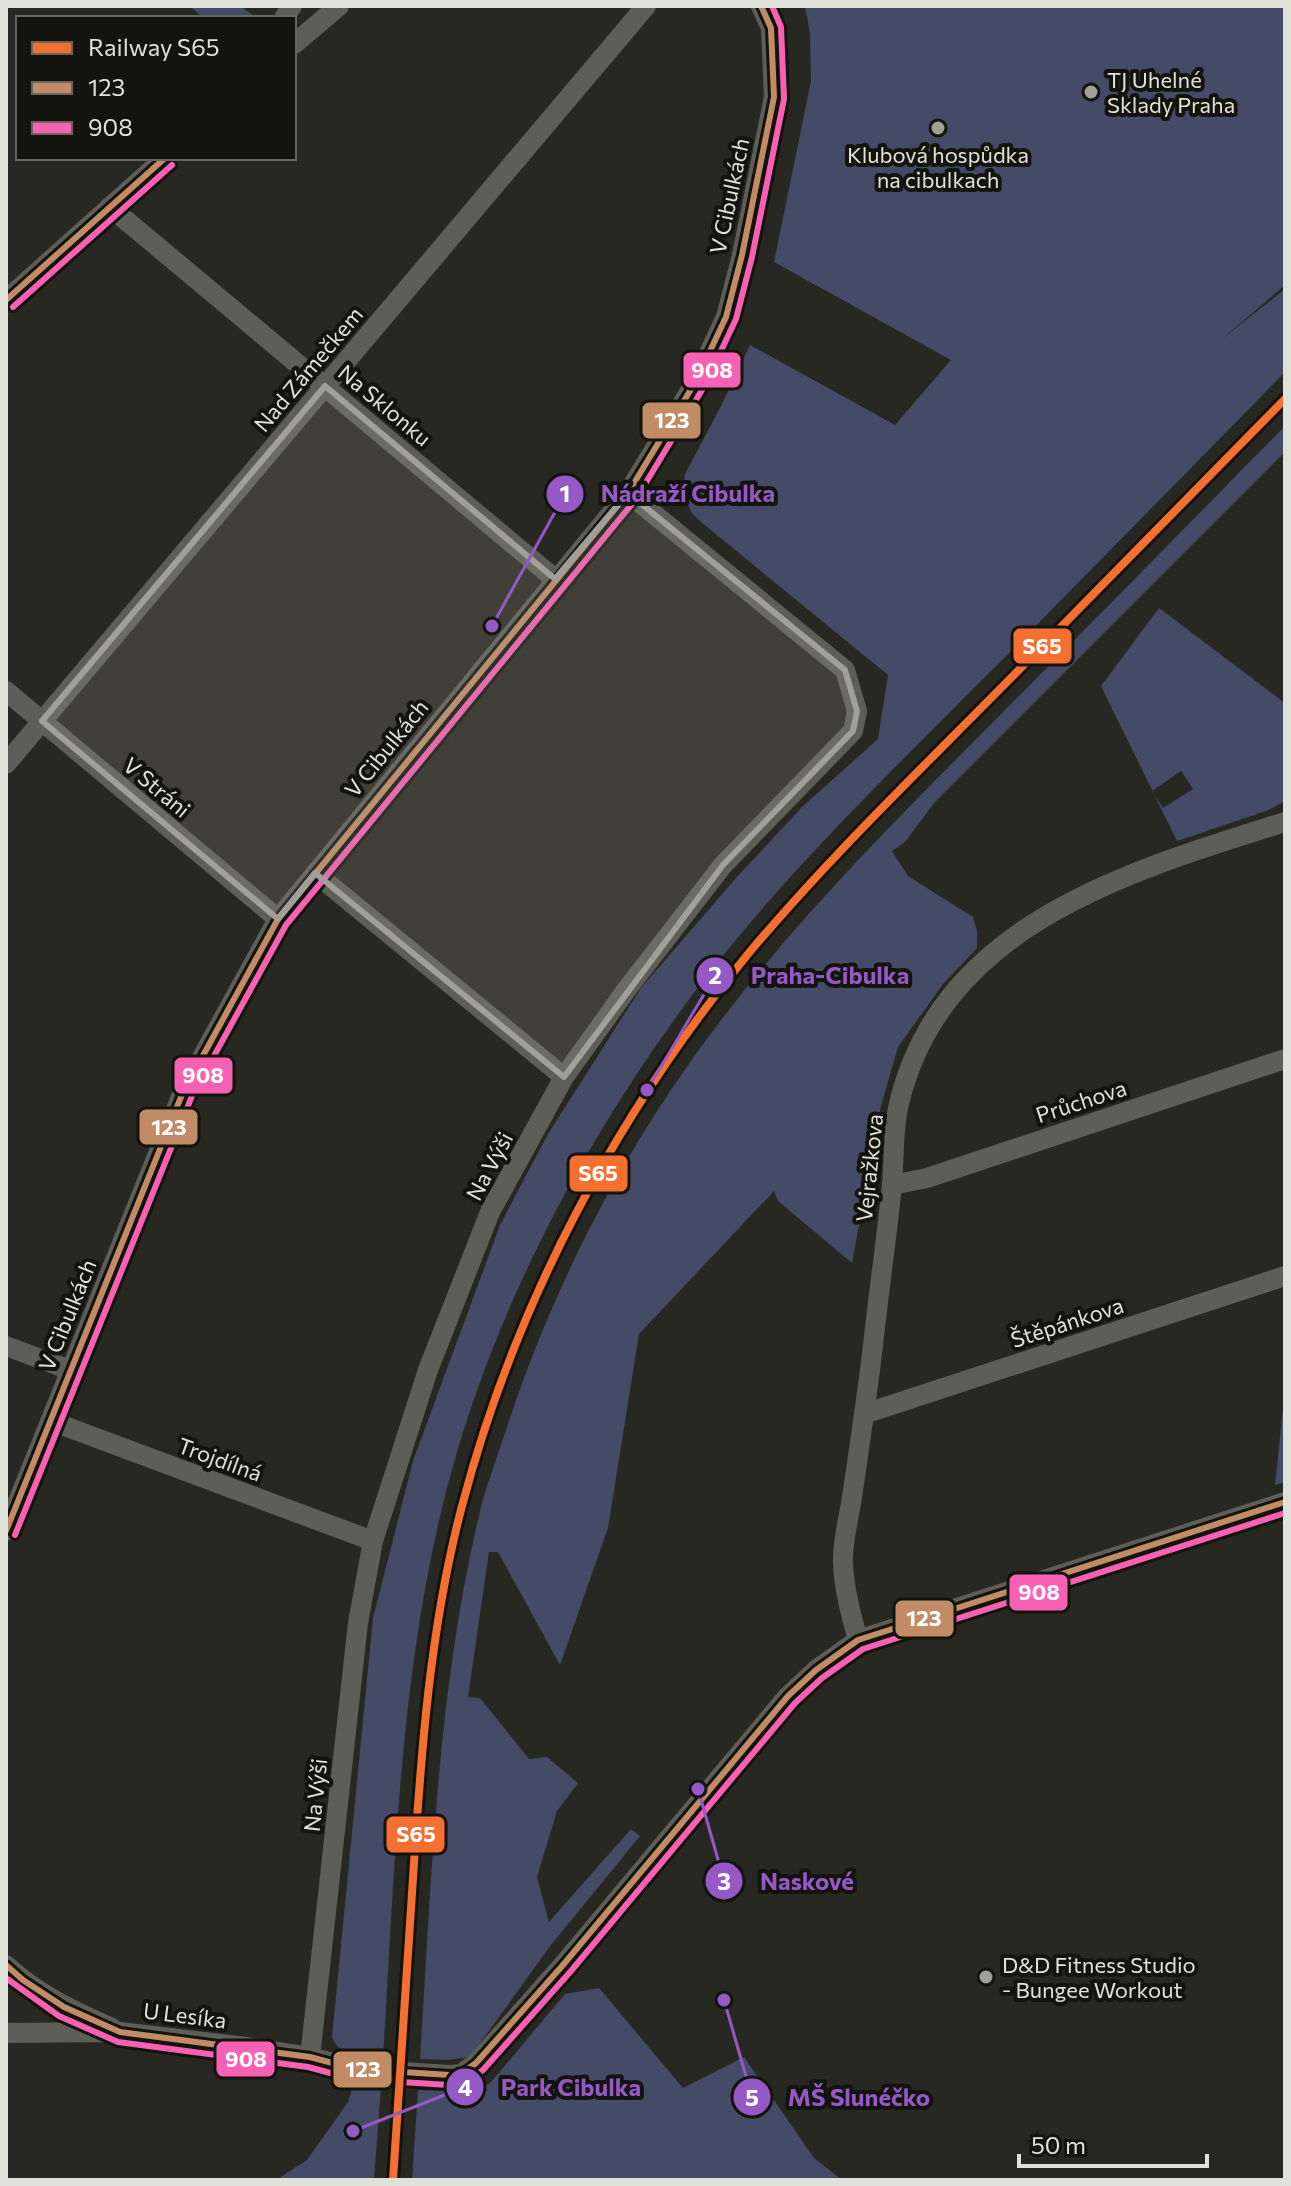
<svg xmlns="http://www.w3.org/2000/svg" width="1291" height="2186" viewBox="0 0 1291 2186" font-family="Commissioner,sans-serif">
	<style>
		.green { fill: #434b66; fill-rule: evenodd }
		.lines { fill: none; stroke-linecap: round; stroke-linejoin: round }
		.minor { stroke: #5d5e58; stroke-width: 20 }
		.bus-1-casing { stroke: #13140e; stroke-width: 12 }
		.bus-2-casing { stroke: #13140e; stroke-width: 12 }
		.bus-1 { stroke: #c18c65; stroke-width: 6 }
		.bus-2 { stroke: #f860b3; stroke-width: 6 }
		.rail-1-casing { stroke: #13140e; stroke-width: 14 }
		.rail-1 { stroke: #f46f30; stroke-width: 8 }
		.marked { fill: #a0a098; fill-opacity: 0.2; stroke: #a0a098; stroke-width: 6; stroke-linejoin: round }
		.poi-dot { fill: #a0a098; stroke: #13140e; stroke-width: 3 }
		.labels { text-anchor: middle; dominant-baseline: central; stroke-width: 8; stroke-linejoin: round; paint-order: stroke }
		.poi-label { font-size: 22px; fill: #e0e1d8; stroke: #13140e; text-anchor: start }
		.street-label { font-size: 22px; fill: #e0e1d8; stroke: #13140e }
		.leader { fill: none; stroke: #9459c5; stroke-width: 3 }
		.callout-dot { fill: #9459c5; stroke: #13140e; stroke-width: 3 }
		.mark-label { font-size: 24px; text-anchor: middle; font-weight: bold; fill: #fff }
		.callout-label { font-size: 24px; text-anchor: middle; font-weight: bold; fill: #9459c5; stroke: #13140e; stroke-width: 8; stroke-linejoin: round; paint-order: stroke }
		.line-badge { stroke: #13140e; stroke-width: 3 }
		.badge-label { font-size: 22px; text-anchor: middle; font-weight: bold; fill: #fff }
	</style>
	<rect width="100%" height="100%" fill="#282822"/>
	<g class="green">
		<path d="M 190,6 L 240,6 L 253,15 L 251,18 L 203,18 Z"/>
		<path d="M 805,6 L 1285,6 L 1285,285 L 1222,339 L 1285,289 L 1285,372 C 1187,472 1089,572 991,671 C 891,772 786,872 699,986 C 586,1136 493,1309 446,1492 C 399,1676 395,1868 383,2057 C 360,2055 342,2060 332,2037 L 373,1618 L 413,1461 L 500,1225 L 548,1134 L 641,988 L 736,878 L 802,807 L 878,739 L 888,675 L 701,522 L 691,512 L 687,502 L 684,491 L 685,474 L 721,406 L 750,345 L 895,425 L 951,360 L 774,262 L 811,81 L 810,33 Z"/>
		<path d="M 1285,426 L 1285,452 L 935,802 L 905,842 L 892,851 L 908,876 L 973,917 L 977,931 L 977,948 L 943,984 L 898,1047 L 881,1106 L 852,1263 L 778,1201 L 774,1191 L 639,1334 L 608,1528 L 560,1665 L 498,1552 L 489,1552 L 468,1697 L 480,1698 L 529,1759 L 547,1757 L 578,1783 L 557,1811 L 537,1877 L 549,1922 L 631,1829 L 640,1836 L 551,1945 L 470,2057 L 448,2060 L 420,2059 C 432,1873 437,1685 482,1503 C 489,1478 498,1454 506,1430 C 556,1277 632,1133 732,1006 C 815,899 912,804 1007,708 C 1100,614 1193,520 1285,426 Z"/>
		<path d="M 1159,608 L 1285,703 L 1285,801 L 1266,811 L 1177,841 L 1101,686 ZM 1181,771 L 1193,789 L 1163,808 L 1152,791 Z"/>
		<path d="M 1285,1389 L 1285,1482 L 1275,1485 Z"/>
		<path d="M 599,1988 L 683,2088 L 744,2057 L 814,2158 L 842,2180 L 412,2180 L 418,2090 L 446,2091 L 448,2100 L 467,2101 L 492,2081 L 565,1994 Z"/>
		<path d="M 353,2086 L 381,2087 L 374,2180 L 276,2180 L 307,2160 L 348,2102 Z"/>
	</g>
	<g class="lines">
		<g class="minor">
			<path d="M 284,18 L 292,6"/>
			<path d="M 294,44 L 339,6"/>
			<path d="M 110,207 L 555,579"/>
			<path d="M 6,300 L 165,158"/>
			<path d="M 6,691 L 278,919"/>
			<path d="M 6,764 L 646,6"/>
			<path d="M 315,873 L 564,1077"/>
			<path d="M 892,1185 L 927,1178 L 1285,1059"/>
			<path d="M 6,1346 L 70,1370"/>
			<path d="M 864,1414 L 1285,1276"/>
			<path d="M 51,1421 L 373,1541"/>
			<path d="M 6,1531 L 183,1092 L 278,919 L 628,493 L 696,381 L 726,317 L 742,255 L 774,97 L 771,28 L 761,6"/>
			<path d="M 858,1640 C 851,1615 844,1589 843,1563 C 842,1542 849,1518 852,1497 C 859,1450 866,1402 872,1354 C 878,1298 886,1242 892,1186 C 894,1160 893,1133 898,1108 C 939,924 1130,871 1285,822"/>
			<path d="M 6,1965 C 37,1994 73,2011 112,2028"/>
			<path d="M 6,2033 L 120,2032 L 246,2047 L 310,2057 L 355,2069 L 450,2075 L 461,2074 L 476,2063 L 563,1965 L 788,1696 L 816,1670 L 858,1640 L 1285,1502"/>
			<path d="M 310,2057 L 358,1623 L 373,1541 L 428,1370 L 490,1212 L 564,1077 L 627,989 L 723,865 L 853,731 L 857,711 L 845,670 L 628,493"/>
		</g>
		<defs>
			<g id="bus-1">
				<path d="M 6,300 L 165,158"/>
				<path d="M 6,1531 L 183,1092 L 278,919 L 628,493 L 696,381 L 726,317 L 742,255 L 774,97 L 771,28 L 761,6"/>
				<path d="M 6,1965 L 23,1980 L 64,2007 L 120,2032 L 310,2057 L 355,2069 L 450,2075 L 461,2074 L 476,2063 L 563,1965 L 788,1696 L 816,1670 L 858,1640 L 1285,1502"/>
			</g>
			<g id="bus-2">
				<path d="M 13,307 L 172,165"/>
				<path d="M 15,1535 L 192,1096 L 286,925 L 636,499 L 705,385 L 736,319 L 752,257 L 784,99 L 781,27 L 772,6"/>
				<path d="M 6,1978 L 59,2016 L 118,2042 L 308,2067 L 353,2079 L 449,2085 L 465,2083 L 483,2070 L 571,1971 L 795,1703 L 822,1678 L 863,1649 L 1285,1513"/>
			</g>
		</defs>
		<use href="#bus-1" class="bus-1-casing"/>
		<use href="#bus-2" class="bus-2-casing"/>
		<use href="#bus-1" class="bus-1"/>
		<use href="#bus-2" class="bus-2"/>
		<defs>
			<path id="rail-1" d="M 393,2180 C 400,2079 406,1979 413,1878 C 421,1753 430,1627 462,1506 C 515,1304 616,1115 748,954 C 826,861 914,776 1000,689 C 1095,593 1190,496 1285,399"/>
		</defs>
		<use href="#rail-1" class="rail-1-casing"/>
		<use href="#rail-1" class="rail-1"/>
	</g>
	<path class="marked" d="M 325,386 L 555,579 L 628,493 L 845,670 L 857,711 L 853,731 L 723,865 L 564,1077 L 315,873 L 278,919 L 42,721 Z"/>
	<g class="poi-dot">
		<circle cx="1091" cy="92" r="8"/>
		<circle cx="938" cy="128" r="8"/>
		<circle cx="986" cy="1977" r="8"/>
	</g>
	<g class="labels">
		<g class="poi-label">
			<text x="1107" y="79">TJ Uhelné<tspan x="1107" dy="25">Sklady Praha</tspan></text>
			<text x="938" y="154" text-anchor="middle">Klubová hospůdka<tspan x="938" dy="25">na cibulkach</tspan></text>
			<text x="1002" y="1964">D&amp;D Fitness Studio<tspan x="1002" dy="25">- Bungee Workout</tspan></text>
		</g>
		<g class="street-label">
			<text transform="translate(729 196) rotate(-78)">V Cibulkách</text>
			<text transform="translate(308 369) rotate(-50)">Nad Zámečkem</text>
			<text transform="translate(385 405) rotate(40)">Na Sklonku</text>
			<text transform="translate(386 748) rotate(-51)">V Cibulkách</text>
			<text transform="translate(157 787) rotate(40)">V Stráni</text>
			<text transform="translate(1081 1101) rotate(-18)">Průchova</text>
			<text transform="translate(489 1166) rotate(-62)">Na Výši</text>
			<text transform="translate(869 1168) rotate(-84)">Vejražkova</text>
			<text transform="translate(67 1315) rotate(-68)">V Cibulkách</text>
			<text transform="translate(1067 1322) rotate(-18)">Štěpánkova</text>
			<text transform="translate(220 1459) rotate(20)">Trojdílná</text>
			<text transform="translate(315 1795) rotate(-84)">Na Výši</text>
			<text transform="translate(185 2015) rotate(7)">U Lesíka</text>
		</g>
	</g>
	<path class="leader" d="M492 626L565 494M647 1090L715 976M698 1789L724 1881M353 2131L465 2087M724 2000L752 2097"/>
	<g class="callout-dot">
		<circle cx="492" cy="626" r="8"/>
		<circle cx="647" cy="1090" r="8"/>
		<circle cx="698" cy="1789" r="8"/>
		<circle cx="353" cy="2131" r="8"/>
		<circle cx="724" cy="2000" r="8"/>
		<circle cx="565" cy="494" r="20"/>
		<circle cx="715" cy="976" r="20"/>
		<circle cx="724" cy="1881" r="20"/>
		<circle cx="465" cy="2087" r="20"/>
		<circle cx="752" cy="2097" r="20"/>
	</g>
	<g class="mark-label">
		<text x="565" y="502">1</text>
		<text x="715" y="984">2</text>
		<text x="724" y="1890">3</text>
		<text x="465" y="2096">4</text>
		<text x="752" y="2106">5</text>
	</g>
	<g class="callout-label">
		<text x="688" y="502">Nádraží Cibulka</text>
		<text x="830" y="984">Praha-Cibulka</text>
		<text x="807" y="1890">Naskové</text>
		<text x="571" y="2096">Park Cibulka</text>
		<text x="859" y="2106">MŠ Slunéčko</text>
	</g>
	<g class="line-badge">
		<rect x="682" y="351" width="60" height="38" rx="8" fill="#f860b3"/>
		<rect x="641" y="401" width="61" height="39" rx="8" fill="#c18c65"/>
		<rect x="1012" y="627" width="61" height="38" rx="8" fill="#f46f30"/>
		<rect x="173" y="1056" width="61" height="39" rx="8" fill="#f860b3"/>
		<rect x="138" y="1108" width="61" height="38" rx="8" fill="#c18c65"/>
		<rect x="568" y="1154" width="61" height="39" rx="8" fill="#f46f30"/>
		<rect x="1008" y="1573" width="61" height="39" rx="8" fill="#f860b3"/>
		<rect x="894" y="1599" width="61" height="39" rx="8" fill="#c18c65"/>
		<rect x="385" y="1815" width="61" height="39" rx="8" fill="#f46f30"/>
		<rect x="215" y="2040" width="61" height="38" rx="8" fill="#f860b3"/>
		<rect x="332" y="2050" width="61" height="39" rx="8" fill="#c18c65"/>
	</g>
	<g class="badge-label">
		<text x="712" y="378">908</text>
		<text x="672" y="428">123</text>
		<text x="1042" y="654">S65</text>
		<text x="203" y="1083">908</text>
		<text x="169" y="1135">123</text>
		<text x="598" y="1181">S65</text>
		<text x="1039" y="1600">908</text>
		<text x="924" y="1626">123</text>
		<text x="416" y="1842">S65</text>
		<text x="246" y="2067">908</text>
		<text x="363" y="2077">123</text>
	</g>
	<rect width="1291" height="2186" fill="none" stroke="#e0e1d8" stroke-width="16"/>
	<rect x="16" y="16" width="280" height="144" fill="#13140e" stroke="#65665f" stroke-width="2"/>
	<rect x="32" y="42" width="40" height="12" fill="#f46f30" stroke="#65665f" stroke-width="2"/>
	<text x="88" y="56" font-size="24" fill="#e0e1d8">Railway S65</text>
	<rect x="32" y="82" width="40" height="12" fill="#c18c65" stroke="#65665f" stroke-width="2"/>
	<text x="88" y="96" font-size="24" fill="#e0e1d8">123</text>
	<rect x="32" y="122" width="40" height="12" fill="#f860b3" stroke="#65665f" stroke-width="2"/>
	<text x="88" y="136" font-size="24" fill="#e0e1d8">908</text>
	<path d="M1019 2154v12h188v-12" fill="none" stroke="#e0e1d8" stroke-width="4"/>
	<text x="1031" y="2154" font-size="24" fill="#e0e1d8" stroke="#13140e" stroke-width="6" paint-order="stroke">50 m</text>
</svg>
